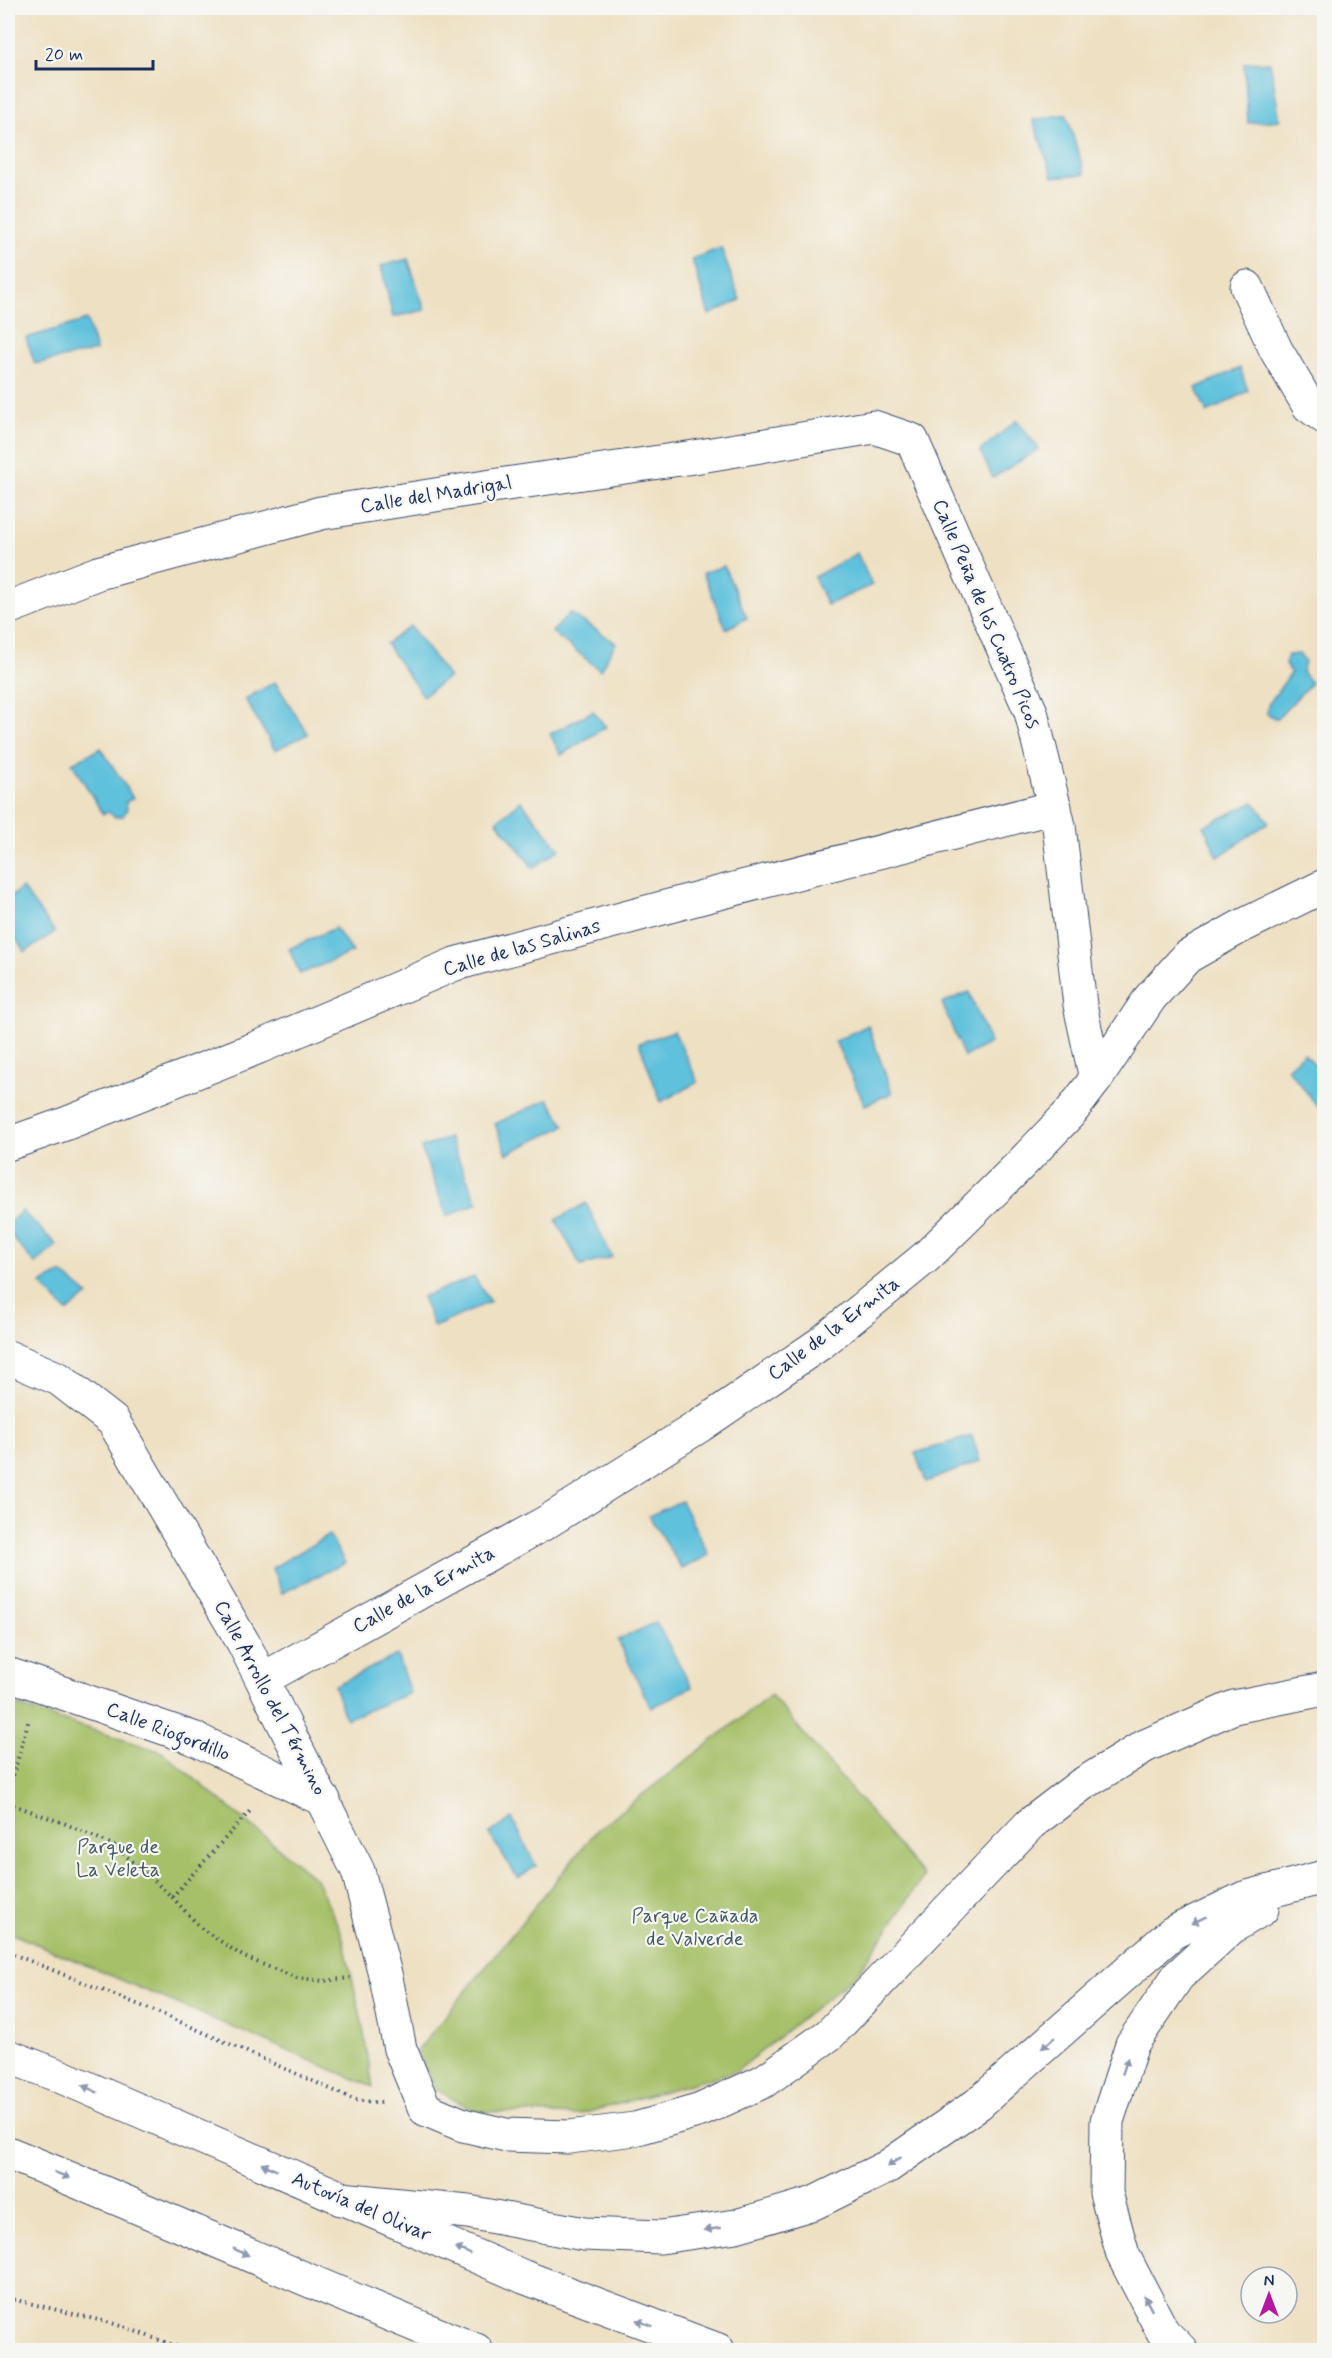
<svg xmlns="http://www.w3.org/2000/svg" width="1332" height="2358" viewBox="0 0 1332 2358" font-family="Mynerve,sans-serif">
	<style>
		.green { fill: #a5c067; stroke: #607862; stroke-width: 1.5 }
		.water { fill: #5ec1dc; stroke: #3c789d; stroke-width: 1.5 }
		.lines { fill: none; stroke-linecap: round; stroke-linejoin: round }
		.street-casing { stroke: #3b4a6d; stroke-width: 35 }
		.highway-casing { stroke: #3b4a6d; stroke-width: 35 }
		.path { stroke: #3b4a6d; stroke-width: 4; stroke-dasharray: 1.5 4.5; stroke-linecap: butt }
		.street { stroke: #fff; stroke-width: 33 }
		.highway { stroke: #fff; stroke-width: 33 }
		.oneway { fill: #8d97ae }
		.labels { text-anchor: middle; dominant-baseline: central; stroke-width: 4.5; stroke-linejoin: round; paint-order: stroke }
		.street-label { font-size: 20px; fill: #1b2f5e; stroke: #f6f6f2 }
		.park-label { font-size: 20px; fill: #445a61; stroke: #f6f6f2 }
	</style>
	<rect width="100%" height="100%" fill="#f6f6f2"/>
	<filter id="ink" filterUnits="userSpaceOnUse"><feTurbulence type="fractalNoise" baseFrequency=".0167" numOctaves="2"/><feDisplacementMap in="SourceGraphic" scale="12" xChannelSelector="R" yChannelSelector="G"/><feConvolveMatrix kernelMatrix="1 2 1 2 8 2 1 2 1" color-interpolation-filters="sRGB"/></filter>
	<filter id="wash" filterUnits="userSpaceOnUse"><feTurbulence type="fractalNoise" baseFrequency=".008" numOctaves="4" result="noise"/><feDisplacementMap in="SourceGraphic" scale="24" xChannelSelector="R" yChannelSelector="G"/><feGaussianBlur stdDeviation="1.35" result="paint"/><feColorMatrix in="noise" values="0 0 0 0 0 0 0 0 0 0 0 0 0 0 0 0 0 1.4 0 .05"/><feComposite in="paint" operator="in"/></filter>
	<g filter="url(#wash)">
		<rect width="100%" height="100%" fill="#eee0c2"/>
		<g class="green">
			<path d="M 771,1695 L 924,1876 L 858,1973 L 737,2071 L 578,2115 L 474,2111 L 436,2089 L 417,2051 L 598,1829 Z"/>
			<path d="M 8,1703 L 162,1752 L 316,1879 L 342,1934 L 362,2022 L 373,2087 L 8,1932 Z"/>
		</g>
		<g class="water">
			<path d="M 1270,62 L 1280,120 L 1248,123 L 1244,63 Z"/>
			<path d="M 1066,114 L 1085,174 L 1053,177 L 1033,120 Z"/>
			<path d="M 721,248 L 740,300 L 709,315 L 692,259 Z"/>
			<path d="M 408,259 L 425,310 L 393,317 L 381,266 Z"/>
			<path d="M 87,320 L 96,351 L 35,364 L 26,338 Z"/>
			<path d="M 1240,368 L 1248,391 L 1207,413 L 1196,388 Z"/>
			<path d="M 1017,420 L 1039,449 L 993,478 L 980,451 Z"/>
			<path d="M 857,553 L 872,585 L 827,605 L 814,577 Z"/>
			<path d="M 724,566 L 747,618 L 726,629 L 703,573 Z"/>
			<path d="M 570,613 L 616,643 L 600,670 L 552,632 Z"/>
			<path d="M 410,626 L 449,677 L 423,696 L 386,644 Z"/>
			<path d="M 1299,654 L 1305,662 L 1302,672 L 1311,683 L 1277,719 L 1267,714 L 1268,705 L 1291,673 L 1285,664 L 1288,655 Z"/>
			<path d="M 275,682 L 308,734 L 275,750 L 245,699 Z"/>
			<path d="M 593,711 L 606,727 L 561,755 L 550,734 Z"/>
			<path d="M 101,748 L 133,798 L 126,802 L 127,809 L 123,816 L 115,817 L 108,812 L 103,814 L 72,763 Z"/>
			<path d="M 521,801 L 560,849 L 533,868 L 497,821 Z"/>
			<path d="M 1254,802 L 1269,822 L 1218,857 L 1204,826 Z"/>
			<path d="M 22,888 L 55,932 L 25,952 L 8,927 L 8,899 Z"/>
			<path d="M 335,928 L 353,952 L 300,974 L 289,949 Z"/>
			<path d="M 969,992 L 990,1043 L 964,1057 L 942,1003 Z"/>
			<path d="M 868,1025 L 892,1093 L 865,1105 L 835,1041 Z"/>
			<path d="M 674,1031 L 698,1082 L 661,1102 L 639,1043 Z"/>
			<path d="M 1304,1053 L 1324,1074 L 1324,1114 L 1287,1068 Z"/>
			<path d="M 548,1099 L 565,1126 L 507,1154 L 495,1124 Z"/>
			<path d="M 449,1138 L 478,1203 L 447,1216 L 421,1148 Z"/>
			<path d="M 586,1203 L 612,1257 L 581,1266 L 556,1220 Z"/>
			<path d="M 22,1211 L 57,1245 L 35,1264 L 8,1232 L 8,1224 Z"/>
			<path d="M 62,1273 L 88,1295 L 67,1312 L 41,1284 Z"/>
			<path d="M 474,1277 L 490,1302 L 434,1327 L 422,1297 Z"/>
			<path d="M 972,1436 L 980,1461 L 926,1482 L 915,1453 Z"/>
			<path d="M 681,1501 L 709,1555 L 682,1569 L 649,1516 Z"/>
			<path d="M 329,1535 L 345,1563 L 282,1593 L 272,1568 Z"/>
			<path d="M 656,1622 L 692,1687 L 651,1708 L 618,1640 Z"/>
			<path d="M 397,1655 L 410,1693 L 346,1719 L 334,1686 Z"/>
			<path d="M 512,1818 L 536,1866 L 518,1878 L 489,1834 Z"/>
		</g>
	</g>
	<g filter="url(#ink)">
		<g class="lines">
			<defs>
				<g id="street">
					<path d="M 1247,287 L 1276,350 L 1309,406 L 1324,417"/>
					<path d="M 8,608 L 98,573 L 321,513 L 492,486 L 694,457 L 874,427 L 912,440 L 1031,712 L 1059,826 L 1080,1005 L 1096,1079"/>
					<path d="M 8,1144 L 65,1124 L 259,1047 L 455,964 L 699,898 L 1055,807"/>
					<path d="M 8,1357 L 59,1379 L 113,1421 L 244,1644 L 358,1871 L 386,1978 L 400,2049 L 425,2109 L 463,2125 L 506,2135 L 569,2137 L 635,2129 L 701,2110 L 764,2081 L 830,2034 L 1030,1824 L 1081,1785 L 1145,1746 L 1234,1707 L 1324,1689"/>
					<path d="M 8,1674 L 193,1738 L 324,1800"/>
					<path d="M 263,1679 L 545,1523 L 701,1425 L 821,1343 L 926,1257 L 1019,1166 L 1070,1113 L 1096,1079 L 1150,998 L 1187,957 L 1238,928 L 1324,886"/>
				</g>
				<g id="highway">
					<path d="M 8,2056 L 62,2077 L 524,2277 L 718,2350"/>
					<path d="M 8,2153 C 165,2217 319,2287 476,2350"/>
					<path d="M 341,2199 L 468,2212 L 584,2234 L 661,2237 L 736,2226 L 814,2203 L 887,2167 L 978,2104 L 1172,1933 L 1244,1898 L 1324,1877"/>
					<path d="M 1181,2350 L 1163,2332 L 1123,2255 L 1106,2193 L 1107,2121 L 1132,2044 L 1178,1976 L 1232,1927 L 1262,1909"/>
				</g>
			</defs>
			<use href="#street" class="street-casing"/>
			<use href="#highway" class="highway-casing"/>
			<g class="path">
				<path d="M 8,1793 L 29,1719"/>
				<path d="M 8,1803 L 66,1824 L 115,1846 L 172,1897 L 202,1929 L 244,1957 L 297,1978 L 324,1981 L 350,1978"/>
				<path d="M 172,1897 L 250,1811"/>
				<path d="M 8,1952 L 169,2017 L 355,2100 L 383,2103"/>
				<path d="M 8,2298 L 115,2324 L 187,2350"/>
			</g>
			<use href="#street" class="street"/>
			<use href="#highway" class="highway"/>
		</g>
		<defs><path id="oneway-solid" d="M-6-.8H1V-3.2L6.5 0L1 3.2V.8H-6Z" transform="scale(1.5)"/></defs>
		<g class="oneway">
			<use href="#oneway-solid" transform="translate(1199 1920) rotate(154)"/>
			<use href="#oneway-solid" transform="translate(1048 2043) rotate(139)"/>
			<use href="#oneway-solid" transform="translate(1125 2066) rotate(-72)"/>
			<use href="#oneway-solid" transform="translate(90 2089) rotate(-156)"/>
			<use href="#oneway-solid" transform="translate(894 2162) rotate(146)"/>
			<use href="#oneway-solid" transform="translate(269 2167) rotate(-156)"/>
			<use href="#oneway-solid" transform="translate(62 2175) rotate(22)"/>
			<use href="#oneway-solid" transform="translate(713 2229) rotate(172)"/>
			<use href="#oneway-solid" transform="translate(463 2251) rotate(-157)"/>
			<use href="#oneway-solid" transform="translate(241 2252) rotate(24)"/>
			<use href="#oneway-solid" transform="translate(1148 2303) rotate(-117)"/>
			<use href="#oneway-solid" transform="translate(644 2323) rotate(-159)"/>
		</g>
	</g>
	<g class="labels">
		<g class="street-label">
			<text transform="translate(436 495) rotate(-9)">Calle del Madrigal</text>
			<text transform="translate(986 614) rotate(67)">Calle Peña de los Cuatro Picos</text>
			<text transform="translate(522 948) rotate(-16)">Calle de las Salinas</text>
			<text transform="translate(834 1329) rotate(-37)">Calle de la Ermita</text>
			<text transform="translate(424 1590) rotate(-29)">Calle de la Ermita</text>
			<text transform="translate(270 1698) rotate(62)">Calle Arrollo del Término</text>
			<text transform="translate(168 1732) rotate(21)">Calle Riogordillo</text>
			<text transform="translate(361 2207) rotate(23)">Autovía del Olivar</text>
		</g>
		<g class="park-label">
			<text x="118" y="1847">Parque de<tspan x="118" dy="23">La Veleta</tspan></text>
			<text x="695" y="1916">Parque Cañada<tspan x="695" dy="23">de Valverde</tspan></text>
		</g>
	</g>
	<rect width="1332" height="2358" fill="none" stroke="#f6f6f2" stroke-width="30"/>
	<g transform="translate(1269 2295)"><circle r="28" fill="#f6f6f2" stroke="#9ea6b7" stroke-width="1.5"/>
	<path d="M0-4.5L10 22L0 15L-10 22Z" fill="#b5179e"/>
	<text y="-9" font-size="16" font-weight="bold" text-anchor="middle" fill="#1b2f5e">N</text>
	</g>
	<path d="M36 60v9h117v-9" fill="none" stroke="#1b2f5e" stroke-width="3"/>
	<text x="45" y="60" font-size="18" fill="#1b2f5e" stroke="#f6f6f2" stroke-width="4.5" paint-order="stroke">20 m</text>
</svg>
